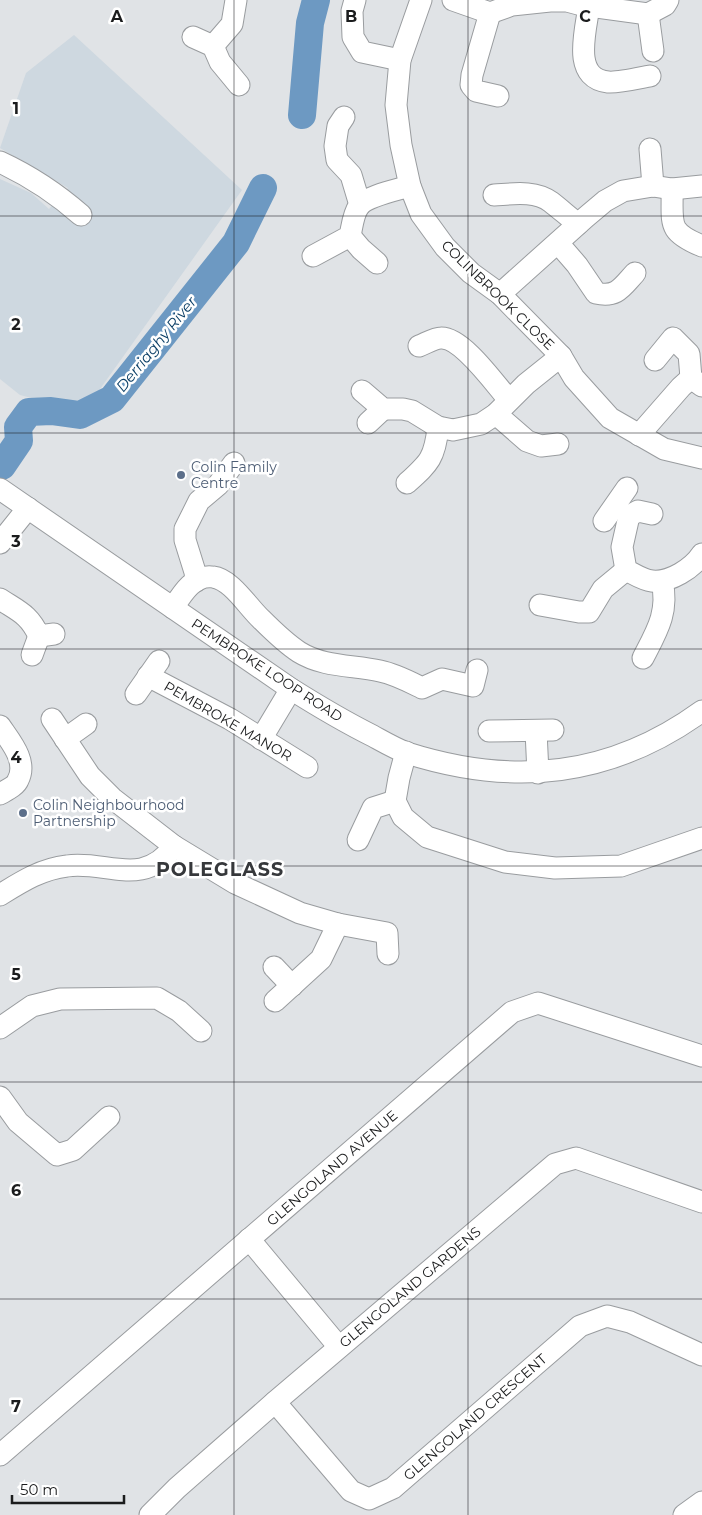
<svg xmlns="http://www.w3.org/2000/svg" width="702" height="1515" viewBox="0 0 702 1515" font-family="Montserrat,sans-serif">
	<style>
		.built { fill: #ced8e0 }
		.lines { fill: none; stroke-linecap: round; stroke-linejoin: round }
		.river { stroke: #6d99c2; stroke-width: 28 }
		.minor-casing { stroke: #999c9f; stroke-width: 23 }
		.minor { stroke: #fff; stroke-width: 21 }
		.grid { fill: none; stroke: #1b1c1d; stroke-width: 1; stroke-opacity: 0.55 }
		.service-dot { fill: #5c6f8a; stroke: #fff; stroke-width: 2 }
		.labels { text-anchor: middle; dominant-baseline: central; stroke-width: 5; stroke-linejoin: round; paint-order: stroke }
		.street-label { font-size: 14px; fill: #1b1c1d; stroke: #fff }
		.service-label { font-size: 14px; fill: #4e5e75; stroke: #fff; text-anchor: start }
		.water-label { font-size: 15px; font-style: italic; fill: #0a3e66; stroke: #fff }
		.district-label { font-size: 19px; font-weight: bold; letter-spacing: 1px; fill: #36383b; stroke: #fff }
		.grid-label { font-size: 16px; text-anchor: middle; font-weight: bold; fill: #1b1c1d; stroke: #fff; stroke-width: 5; stroke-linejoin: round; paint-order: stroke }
	</style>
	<rect width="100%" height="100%" fill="#e0e3e6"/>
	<path class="built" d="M 74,35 L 242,190 L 95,396 L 58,405 L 20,395 L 0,379 L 0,179 L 31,193 L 49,209 L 68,188 L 0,148 L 26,73 Z"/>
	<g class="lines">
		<g class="river">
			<path d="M 302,115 L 310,23 L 316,0"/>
			<path d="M 2,466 L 19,441 L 18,427 L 29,412 L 51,411 L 80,415 L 112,399 L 236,243 L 263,188"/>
		</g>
		<defs>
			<g id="minor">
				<path d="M 355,0 L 352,11 L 353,37 L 362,52 L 400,60"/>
				<path d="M 421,0 L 400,60 L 396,105 L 401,145 L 410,186 L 421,214 L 445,247 L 471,273 L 500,294 L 561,356 L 574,378 L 610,418 L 664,449 L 702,458"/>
				<path d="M 453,0 L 490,13 L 512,5 L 550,1 L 567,1 L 582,5 L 648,14 L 665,5 L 668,0"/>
				<path d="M 589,6 C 586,30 571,78 608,82 C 618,83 639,78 650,76"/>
				<path d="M 490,13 L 472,75 L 471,85 L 476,91 L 498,96"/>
				<path d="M 648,14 L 653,51"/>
				<path d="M 193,37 L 213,46 L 220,62 L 239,85"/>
				<path d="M 213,46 L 232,24 L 236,0"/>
				<path d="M 344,117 L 338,126 L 335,146 L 337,160 L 351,175 L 360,205"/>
				<path d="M 650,149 L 653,186"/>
				<path d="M 0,162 C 30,176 56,193 81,215"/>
				<path d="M 672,189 C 673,224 666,231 702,246"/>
				<path d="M 494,195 C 512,194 535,190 551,202 C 560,209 569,217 578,224"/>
				<path d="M 350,236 L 361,249 L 377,263"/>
				<path d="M 558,243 L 577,265 L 596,293 C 617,298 622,287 635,273"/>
				<path d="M 313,256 L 350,236 C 352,227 353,214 359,206 C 367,196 397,190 410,186"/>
				<path d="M 500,294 L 586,217 L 605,201 L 623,191 L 653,186 L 672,189 L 702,186"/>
				<path d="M 419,346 C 425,344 434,338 441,338 C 462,337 495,384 509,400"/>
				<path d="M 655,360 L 673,338 L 689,354 L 691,378 L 702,386"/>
				<path d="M 362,391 L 383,409 L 403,409 L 412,411 L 438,427 L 453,430 L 481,424 L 496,414 L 526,384 L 561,356"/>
				<path d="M 496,414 L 527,441 L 541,446 L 558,444"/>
				<path d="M 368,423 L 383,409"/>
				<path d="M 639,435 L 681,387 L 691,378"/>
				<path d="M 407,483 C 429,463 435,458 438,427"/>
				<path d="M 0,489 L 291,689 C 318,706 345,722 373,736 C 384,742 396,749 407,753 C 514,787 611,777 702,711"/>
				<path d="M 652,514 L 638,511 L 629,516 L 622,547 L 626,570 C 634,574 643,580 652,581 C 670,583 693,568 702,554"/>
				<path d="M 604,521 L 627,488"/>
				<path d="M 0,543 L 28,508"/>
				<path d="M 196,581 L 195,572 L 185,540 L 185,529 L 199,501 L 218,485 L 234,463"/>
				<path d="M 0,599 C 18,611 29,614 39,636 L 54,634"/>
				<path d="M 540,605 L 579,612 L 589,612 L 603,589 L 626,570"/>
				<path d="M 173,608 C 182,594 194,574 213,577 C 231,579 248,607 261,619 C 272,630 285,643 299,652 C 323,667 352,665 380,671 C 395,674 408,681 422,688 L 442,679 L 473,686 L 477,670"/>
				<path d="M 32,655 L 39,636"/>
				<path d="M 643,658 C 657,631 669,612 662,581"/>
				<path d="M 148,676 L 230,719 L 307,767"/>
				<path d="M 136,694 L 159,661"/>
				<path d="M 52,719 L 90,776 L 112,798 L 174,846 L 235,883 L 300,913 L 338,924 L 387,933 L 388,954"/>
				<path d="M 0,726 C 10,741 28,761 18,780 C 16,786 5,791 0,794"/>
				<path d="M 489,731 L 553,730"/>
				<path d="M 536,731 L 538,773"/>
				<path d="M 65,739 L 86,724"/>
				<path d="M 261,739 L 291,689"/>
				<path d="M 406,752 L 399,778 L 395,801 L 403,817 L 427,837 L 505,862 L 555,868 L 621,866 L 702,838"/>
				<path d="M 358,840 L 373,808 L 395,801"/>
				<path d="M 0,895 C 21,882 41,869 67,866 C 106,860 143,889 174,846"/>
				<path d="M 274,967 L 292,986"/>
				<path d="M 275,1001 L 321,959 L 338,924"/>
				<path d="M 0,1028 L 32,1006 L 60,999 L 157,998 L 179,1011 L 201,1031"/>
				<path d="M 0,1097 L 18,1122 L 57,1155 L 73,1150 L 109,1117"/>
				<path d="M 249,1239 L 339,1347"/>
				<path d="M 275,1402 L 351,1491 L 369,1499 L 393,1488 L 580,1326 L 607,1316 L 630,1322 L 702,1355"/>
				<path d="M 0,1455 L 512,1012 L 538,1003 L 702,1056"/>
				<path d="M 150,1515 L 177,1488 L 275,1402 L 555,1164 L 576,1158 L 702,1202"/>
				<path d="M 684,1515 L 702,1502"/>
			</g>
		</defs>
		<use href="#minor" class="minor-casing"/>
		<use href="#minor" class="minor"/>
	</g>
	<path class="grid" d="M 234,0 L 234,1515M 468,0 L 468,1515M 0,216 L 702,216M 0,433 L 702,433M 0,649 L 702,649M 0,866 L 702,866M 0,1082 L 702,1082M 0,1299 L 702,1299"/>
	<g class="service-dot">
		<circle cx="181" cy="475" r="5"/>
		<circle cx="23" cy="813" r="5"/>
	</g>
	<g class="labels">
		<g class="street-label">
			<text transform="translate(498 295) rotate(44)">COLINBROOK CLOSE</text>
			<text transform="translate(267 670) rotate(33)">PEMBROKE LOOP ROAD</text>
			<text transform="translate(228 721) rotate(30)">PEMBROKE MANOR</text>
			<text transform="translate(332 1168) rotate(-41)">GLENGOLAND AVENUE</text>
			<text transform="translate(410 1287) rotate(-40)">GLENGOLAND GARDENS</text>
			<text transform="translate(475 1417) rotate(-41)">GLENGOLAND CRESCENT</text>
		</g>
		<g class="service-label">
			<text x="191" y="467">Colin Family<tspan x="191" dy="16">Centre</tspan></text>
			<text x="33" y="805">Colin Neighbourhood<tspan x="33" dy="16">Partnership</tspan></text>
		</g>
		<g class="water-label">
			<text transform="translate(156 344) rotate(-51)">Derriaghy River</text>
		</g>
		<g class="district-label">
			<text x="220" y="869">POLEGLASS</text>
		</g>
	</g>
	<g class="grid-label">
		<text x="117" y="22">A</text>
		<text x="351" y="22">B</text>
		<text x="585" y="22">C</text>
		<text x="16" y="114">1</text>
		<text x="16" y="330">2</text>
		<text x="16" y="547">3</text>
		<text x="16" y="763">4</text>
		<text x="16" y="980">5</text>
		<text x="16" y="1196">6</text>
		<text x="16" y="1412">7</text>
	</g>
	<path d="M12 1495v8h112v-8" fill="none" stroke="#1b1c1d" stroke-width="2.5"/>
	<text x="20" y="1495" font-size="15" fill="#1b1c1d" stroke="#ffffff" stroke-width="4" paint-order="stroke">50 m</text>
</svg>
